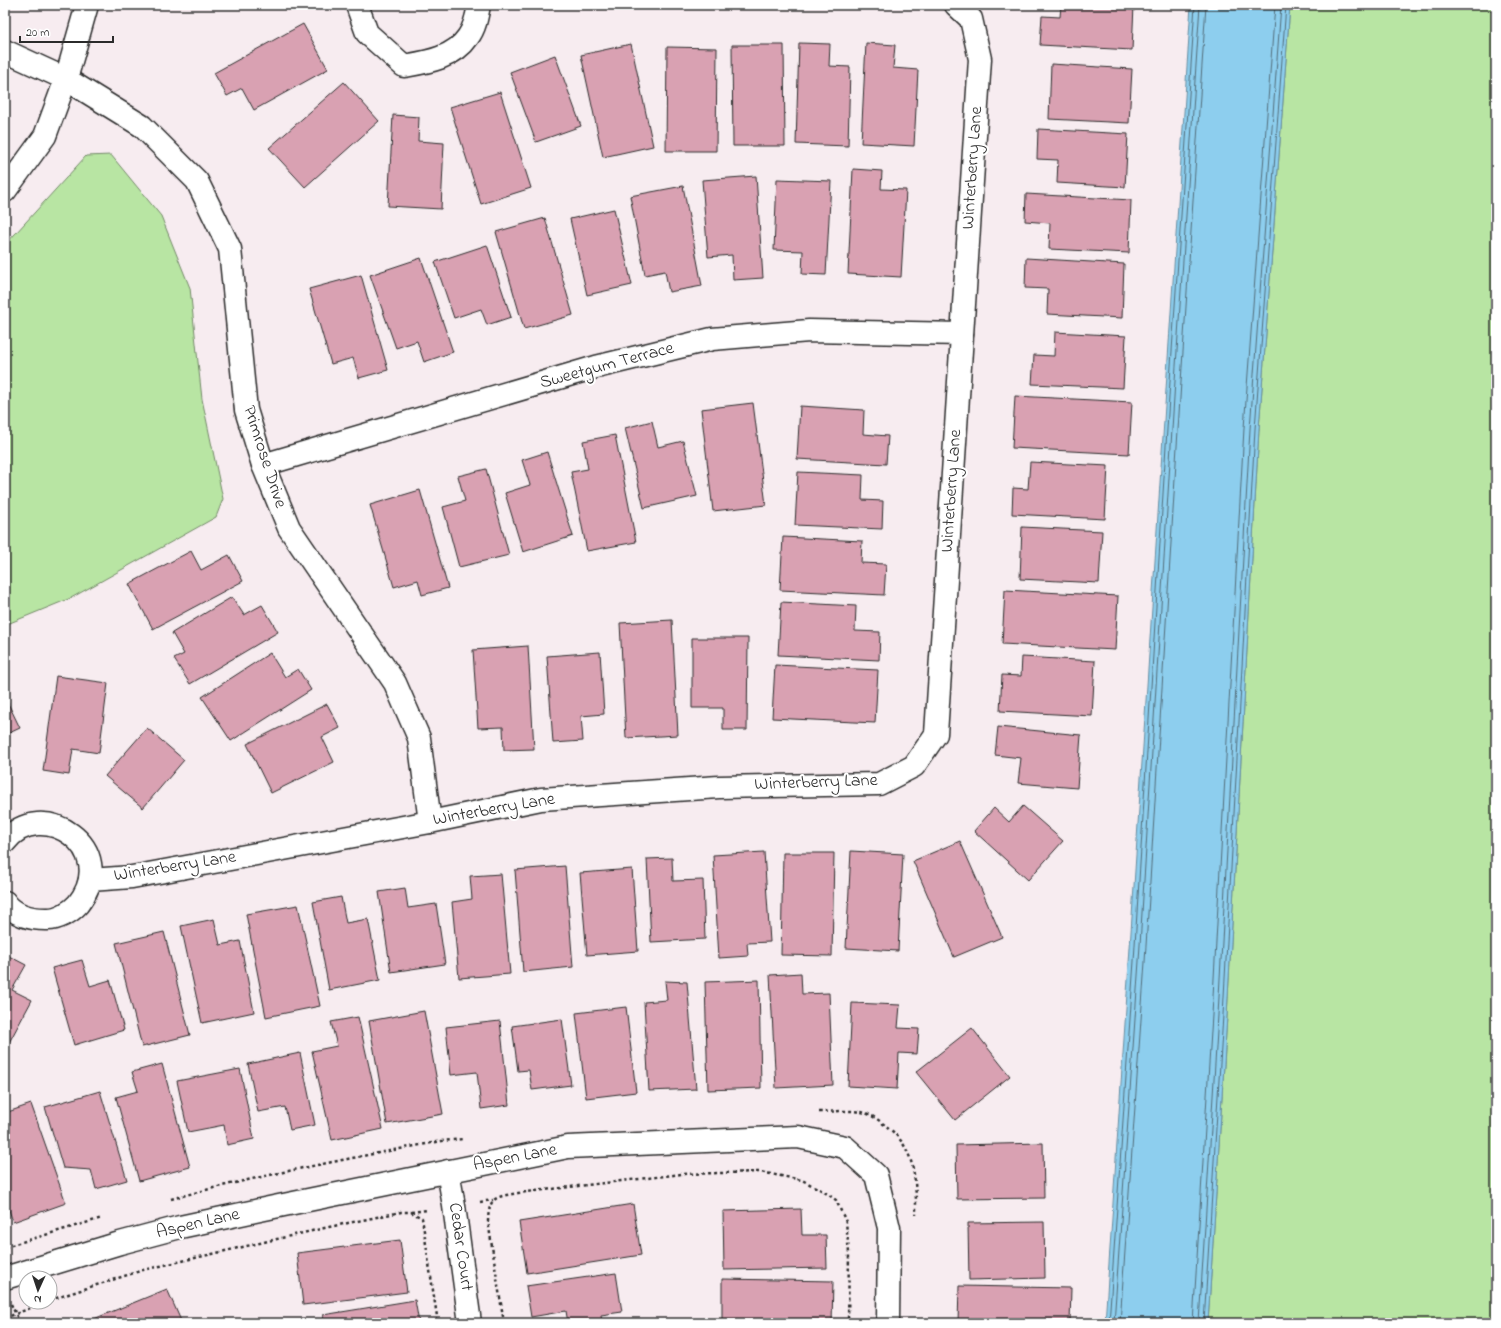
<svg xmlns="http://www.w3.org/2000/svg" width="1501" height="1328" viewBox="0 0 1501 1328" font-family="'Indie Flower',sans-serif">
	<style>
		.green { fill: #b8e5a3; stroke: #728867 }
		.water { fill: #8dceee; stroke: #668da0 }
		.lines { fill: none; stroke-linecap: round; stroke-linejoin: round }
		.shore { stroke: #526c79; stroke-width: 1 }
		.building { fill: #d9a1b2; stroke: #2b2b2b }
		.minor-casing { stroke: #2b2b2b; stroke-width: 25 }
		.path { stroke: #2b2b2b; stroke-width: 2.5; stroke-dasharray: 3 3; stroke-linecap: butt }
		.minor { stroke: #fff; stroke-width: 22 }
		.labels { text-anchor: middle; dominant-baseline: central; stroke-width: 4; stroke-linejoin: round; paint-order: stroke }
		.street-label { font-size: 18px; fill: #2b2b2b; stroke: #fff }
	</style>
	<rect width="100%" height="100%" fill="#f7ecf0"/>
	<filter id="ink" filterUnits="userSpaceOnUse"><feTurbulence type="fractalNoise" baseFrequency=".025" numOctaves="2"/><feDisplacementMap in="SourceGraphic" scale="8" xChannelSelector="R" yChannelSelector="G"/><feConvolveMatrix kernelMatrix="1 2 1 2 8 2 1 2 1" color-interpolation-filters="sRGB"/></filter>
	<g filter="url(#ink)">
		<g class="green">
			<path d="M 1290,5 L 1496,5 L 1496,1323 L 1208,1323 L 1227,1016 L 1259,429 Z"/>
			<path d="M 111,155 L 161,216 L 190,288 L 202,399 L 223,499 L 216,517 L 71,598 L 5,625 L 5,245 L 86,156 Z"/>
		</g>
		<path class="water" d="M 1191,5 L 1290,5 L 1259,429 L 1227,1016 L 1208,1323 L 1105,1323 C 1135,884 1162,444 1191,5 Z"/>
		<g class="lines">
			<g class="shore">
				<path d="M 1109,1323 L 1134,961 L 1170,381 L 1195,5"/>
				<path d="M 1114,1323 L 1139,961 L 1175,381 L 1200,5"/>
				<path d="M 1120,1323 L 1145,962 L 1181,382 L 1206,5"/>
				<path d="M 1193,1323 L 1212,1015 L 1244,428 L 1275,5"/>
				<path d="M 1199,1323 L 1218,1015 L 1250,429 L 1281,5"/>
				<path d="M 1204,1323 L 1223,1015 L 1255,429 L 1286,5"/>
			</g>
		</g>
		<g class="building">
			<path d="M 243,5 L 271,5 L 271,8 Z"/>
			<path d="M 1061,5 L 1134,5 L 1132,50 L 1040,45 L 1042,16 L 1060,17 Z"/>
			<path d="M 303,24 L 328,69 L 254,110 L 242,88 L 227,96 L 214,73 Z"/>
			<path d="M 799,43 L 830,44 L 829,66 L 850,67 L 848,146 L 796,144 Z"/>
			<path d="M 866,43 L 895,45 L 893,68 L 918,70 L 914,146 L 861,143 Z"/>
			<path d="M 631,44 L 653,146 L 603,157 L 581,55 Z"/>
			<path d="M 732,45 L 784,45 L 785,146 L 733,146 Z"/>
			<path d="M 667,47 L 717,48 L 716,151 L 666,151 Z"/>
			<path d="M 555,55 L 581,126 L 536,142 L 510,72 Z"/>
			<path d="M 1051,64 L 1132,69 L 1129,123 L 1049,119 Z"/>
			<path d="M 344,82 L 379,121 L 305,187 L 269,148 Z"/>
			<path d="M 500,92 L 531,188 L 481,204 L 450,107 Z"/>
			<path d="M 393,115 L 419,117 L 418,141 L 444,143 L 441,209 L 388,206 Z"/>
			<path d="M 1038,129 L 1128,134 L 1125,187 L 1057,183 L 1058,160 L 1037,159 Z"/>
			<path d="M 853,169 L 882,171 L 881,189 L 906,190 L 901,277 L 848,274 Z"/>
			<path d="M 756,176 L 763,278 L 733,280 L 732,255 L 708,257 L 702,180 Z"/>
			<path d="M 777,179 L 831,181 L 826,275 L 802,274 L 803,251 L 774,250 Z"/>
			<path d="M 683,186 L 702,286 L 669,292 L 665,271 L 645,275 L 630,196 Z"/>
			<path d="M 1026,194 L 1131,200 L 1129,253 L 1049,249 L 1050,223 L 1025,221 Z"/>
			<path d="M 614,209 L 632,285 L 587,295 L 570,219 Z"/>
			<path d="M 545,218 L 573,315 L 524,329 L 496,232 Z"/>
			<path d="M 487,245 L 511,317 L 487,325 L 481,309 L 454,318 L 435,262 Z"/>
			<path d="M 421,258 L 453,352 L 424,362 L 417,341 L 396,348 L 370,275 Z"/>
			<path d="M 1026,258 L 1124,264 L 1122,318 L 1047,314 L 1048,289 L 1025,288 Z"/>
			<path d="M 361,275 L 388,370 L 359,378 L 353,358 L 331,364 L 309,289 Z"/>
			<path d="M 1055,332 L 1126,336 L 1123,388 L 1032,384 L 1034,355 L 1054,356 Z"/>
			<path d="M 1015,396 L 1132,402 L 1129,454 L 1012,448 Z"/>
			<path d="M 753,403 L 766,505 L 713,511 L 701,409 Z"/>
			<path d="M 800,406 L 864,410 L 863,434 L 888,436 L 886,464 L 797,459 Z"/>
			<path d="M 652,421 L 658,447 L 683,441 L 697,496 L 644,508 L 625,428 Z"/>
			<path d="M 615,435 L 636,542 L 587,551 L 571,472 L 588,469 L 583,441 Z"/>
			<path d="M 547,452 L 573,536 L 523,552 L 505,493 L 530,485 L 522,460 Z"/>
			<path d="M 1030,462 L 1108,466 L 1105,519 L 1012,514 L 1013,488 L 1028,489 Z"/>
			<path d="M 486,469 L 509,555 L 459,567 L 443,507 L 465,501 L 458,476 Z"/>
			<path d="M 798,472 L 863,475 L 862,500 L 883,501 L 882,529 L 795,525 Z"/>
			<path d="M 420,490 L 448,588 L 422,595 L 418,580 L 394,587 L 370,505 Z"/>
			<path d="M 1022,527 L 1102,531 L 1099,583 L 1020,579 Z"/>
			<path d="M 783,537 L 862,541 L 861,563 L 886,564 L 884,595 L 780,590 Z"/>
			<path d="M 191,551 L 201,570 L 229,555 L 243,581 L 153,629 L 129,584 Z"/>
			<path d="M 1005,590 L 1118,596 L 1115,650 L 1002,644 Z"/>
			<path d="M 232,597 L 244,615 L 262,605 L 278,632 L 190,684 L 174,659 L 184,654 L 172,633 Z"/>
			<path d="M 781,602 L 856,606 L 855,631 L 880,632 L 879,660 L 778,655 Z"/>
			<path d="M 672,620 L 678,735 L 626,738 L 620,623 Z"/>
			<path d="M 692,638 L 748,638 L 747,730 L 723,730 L 723,708 L 692,708 Z"/>
			<path d="M 528,646 L 534,749 L 504,750 L 503,727 L 478,728 L 473,650 Z"/>
			<path d="M 600,652 L 604,714 L 581,716 L 583,741 L 553,743 L 547,656 Z"/>
			<path d="M 270,653 L 285,677 L 298,669 L 311,690 L 231,741 L 202,697 Z"/>
			<path d="M 1022,657 L 1095,661 L 1092,716 L 1000,711 L 1002,675 L 1021,676 Z"/>
			<path d="M 775,665 L 878,670 L 875,723 L 772,718 Z"/>
			<path d="M 56,676 L 108,683 L 99,753 L 73,749 L 69,775 L 43,771 Z"/>
			<path d="M 5,697 L 20,728 L 5,735 Z"/>
			<path d="M 327,704 L 340,728 L 322,737 L 334,762 L 271,793 L 247,744 Z"/>
			<path d="M 998,727 L 1081,735 L 1077,788 L 1018,783 L 1021,758 L 995,755 Z"/>
			<path d="M 147,728 L 184,760 L 143,808 L 105,776 Z"/>
			<path d="M 1023,806 L 1063,841 L 1028,880 L 974,831 L 994,808 L 1009,822 Z"/>
			<path d="M 960,841 L 1002,937 L 954,957 L 913,861 Z"/>
			<path d="M 851,851 L 903,854 L 898,951 L 846,948 Z"/>
			<path d="M 764,852 L 770,942 L 747,943 L 748,956 L 719,958 L 713,855 Z"/>
			<path d="M 783,853 L 834,853 L 832,956 L 781,955 Z"/>
			<path d="M 672,858 L 673,881 L 703,880 L 705,939 L 651,942 L 647,859 Z"/>
			<path d="M 565,866 L 573,967 L 523,972 L 515,870 Z"/>
			<path d="M 632,869 L 638,951 L 587,955 L 580,873 Z"/>
			<path d="M 501,874 L 510,974 L 459,978 L 452,902 L 472,899 L 470,876 Z"/>
			<path d="M 405,888 L 408,908 L 436,904 L 445,964 L 391,972 L 379,892 Z"/>
			<path d="M 341,897 L 346,923 L 368,919 L 380,980 L 329,990 L 313,902 Z"/>
			<path d="M 298,905 L 320,1006 L 266,1017 L 246,914 Z"/>
			<path d="M 214,919 L 220,945 L 240,941 L 254,1012 L 202,1023 L 181,926 Z"/>
			<path d="M 164,932 L 190,1035 L 142,1047 L 116,943 Z"/>
			<path d="M 5,954 L 26,965 L 12,990 L 32,1000 L 5,1050 Z"/>
			<path d="M 82,960 L 90,986 L 110,980 L 124,1030 L 74,1045 L 52,968 Z"/>
			<path d="M 801,973 L 802,994 L 829,993 L 833,1085 L 776,1088 L 770,975 Z"/>
			<path d="M 759,980 L 761,1088 L 708,1090 L 705,982 Z"/>
			<path d="M 665,981 L 687,982 L 696,1089 L 649,1091 L 644,1002 L 667,1000 Z"/>
			<path d="M 852,1003 L 900,1005 L 898,1028 L 919,1029 L 917,1054 L 899,1053 L 897,1089 L 848,1086 Z"/>
			<path d="M 626,1007 L 636,1092 L 586,1098 L 576,1013 Z"/>
			<path d="M 424,1011 L 443,1114 L 387,1124 L 369,1021 Z"/>
			<path d="M 358,1017 L 383,1129 L 332,1140 L 312,1051 L 337,1046 L 331,1022 Z"/>
			<path d="M 562,1019 L 571,1085 L 532,1090 L 529,1070 L 518,1071 L 512,1026 Z"/>
			<path d="M 500,1021 L 509,1105 L 481,1109 L 477,1072 L 451,1075 L 446,1027 Z"/>
			<path d="M 972,1028 L 1010,1076 L 955,1120 L 916,1072 Z"/>
			<path d="M 300,1053 L 315,1125 L 290,1130 L 285,1107 L 258,1112 L 248,1064 Z"/>
			<path d="M 162,1064 L 190,1167 L 139,1181 L 116,1097 L 138,1091 L 132,1072 Z"/>
			<path d="M 240,1069 L 254,1139 L 227,1145 L 224,1125 L 188,1132 L 177,1081 Z"/>
			<path d="M 100,1091 L 127,1180 L 96,1189 L 91,1170 L 63,1168 L 45,1107 Z"/>
			<path d="M 31,1104 L 66,1203 L 13,1222 L 5,1198 L 5,1113 Z"/>
			<path d="M 1043,1143 L 1044,1198 L 957,1199 L 956,1145 Z"/>
			<path d="M 633,1204 L 641,1255 L 527,1273 L 519,1222 Z"/>
			<path d="M 801,1209 L 802,1235 L 826,1235 L 827,1268 L 724,1270 L 723,1211 Z"/>
			<path d="M 1044,1222 L 1045,1278 L 969,1280 L 968,1223 Z"/>
			<path d="M 400,1240 L 407,1292 L 303,1305 L 297,1253 Z"/>
			<path d="M 616,1273 L 622,1312 L 601,1315 L 602,1323 L 568,1323 L 566,1311 L 531,1317 L 526,1286 Z"/>
			<path d="M 722,1279 L 833,1281 L 832,1323 L 722,1323 Z"/>
			<path d="M 959,1286 L 1071,1288 L 1070,1323 L 958,1323 Z"/>
			<path d="M 167,1289 L 182,1323 L 84,1323 Z"/>
			<path d="M 415,1300 L 419,1323 L 324,1323 L 323,1315 Z"/>
		</g>
		<g class="lines">
			<defs>
				<g id="minor">
					<path d="M 357,5 L 367,33 L 404,66 C 427,62 454,58 468,37 C 475,28 477,16 479,5"/>
					<path d="M 5,51 L 66,79 L 142,126 L 197,181 L 230,249 L 246,410 L 263,465 L 289,528 L 395,683 L 419,738 L 430,822"/>
					<path d="M 5,191 L 45,136 L 66,79 L 87,5"/>
					<path d="M 263,465 L 596,367 L 712,339 L 809,331 L 962,334"/>
					<path d="M 5,842 C 40,795 122,848 78,904 C 71,912 57,920 46,919 C 31,919 14,915 5,902"/>
					<path d="M 90,880 L 132,877 L 430,822 L 541,799 L 719,787 L 879,784 L 914,766 L 936,734 L 980,59 L 971,19 L 956,5"/>
					<path d="M 448,1171 L 454,1206 L 470,1323"/>
					<path d="M 5,1278 L 120,1243 L 180,1227 L 274,1207 L 568,1147 L 798,1137 L 845,1147 L 876,1175 L 889,1228 L 888,1323"/>
				</g>
			</defs>
			<use href="#minor" class="minor-casing"/>
			<g class="path">
				<path d="M 819,1112 C 832,1112 853,1109 865,1113 C 872,1115 880,1121 886,1126 C 916,1148 916,1180 916,1215"/>
				<path d="M 171,1199 C 260,1175 351,1158 442,1141 L 463,1139"/>
				<path d="M 480,1202 L 493,1200"/>
				<path d="M 411,1212 L 428,1210"/>
				<path d="M 5,1247 L 102,1218"/>
				<path d="M 50,1300 L 143,1270 L 329,1227 L 401,1212 L 411,1212 L 422,1218 L 438,1323"/>
				<path d="M 11,1304 L 20,1323"/>
				<path d="M 5,1318 L 46,1302"/>
				<path d="M 504,1323 L 488,1221 C 489,1196 496,1197 518,1193 L 682,1174 L 760,1172 L 802,1180 L 823,1191 L 836,1200 L 846,1222 L 849,1253 L 848,1323"/>
			</g>
			<use href="#minor" class="minor"/>
		</g>
	</g>
	<g class="labels">
		<g class="street-label">
			<text transform="translate(973 168) rotate(-86)">Winterberry Lane</text>
			<text transform="translate(607 366) rotate(-15)">Sweetgum Terrace</text>
			<text transform="translate(264 457) rotate(72)">Primrose Drive</text>
			<text transform="translate(952 491) rotate(-86)">Winterberry Lane</text>
			<text transform="translate(816 783) rotate(-2)">Winterberry Lane</text>
			<text transform="translate(494 810) rotate(-10)">Winterberry Lane</text>
			<text transform="translate(175 867) rotate(-9)">Winterberry Lane</text>
			<text transform="translate(515 1158) rotate(-11)">Aspen Lane</text>
			<text transform="translate(198 1224) rotate(-13)">Aspen Lane</text>
			<text transform="translate(460 1247) rotate(82)">Cedar Court</text>
		</g>
	</g>
	<rect width="1501" height="1328" fill="none" stroke="#fff" stroke-width="20"/>
	<rect x="10" y="10" width="1481" height="1308" fill="none" stroke="#2b2b2b" stroke-width="1.5" filter="url(#ink)"/>
	<g transform="translate(38 1290) rotate(183)"><circle r="19" fill="#ffffff" stroke="#aaaaaa"/>
	<path d="M0-3L7 15L0 10L-7 15Z" fill="#2b2b2b"/>
	<text y="-6" font-size="11" font-weight="bold" text-anchor="middle" fill="#2b2b2b">N</text>
	</g>
	<path d="M20 36v6h93v-6" fill="none" stroke="#2b2b2b" stroke-width="2"/>
	<text x="26" y="36" font-size="12" fill="#2b2b2b" stroke="#ffffff" stroke-width="3" paint-order="stroke">20 m</text>
</svg>
